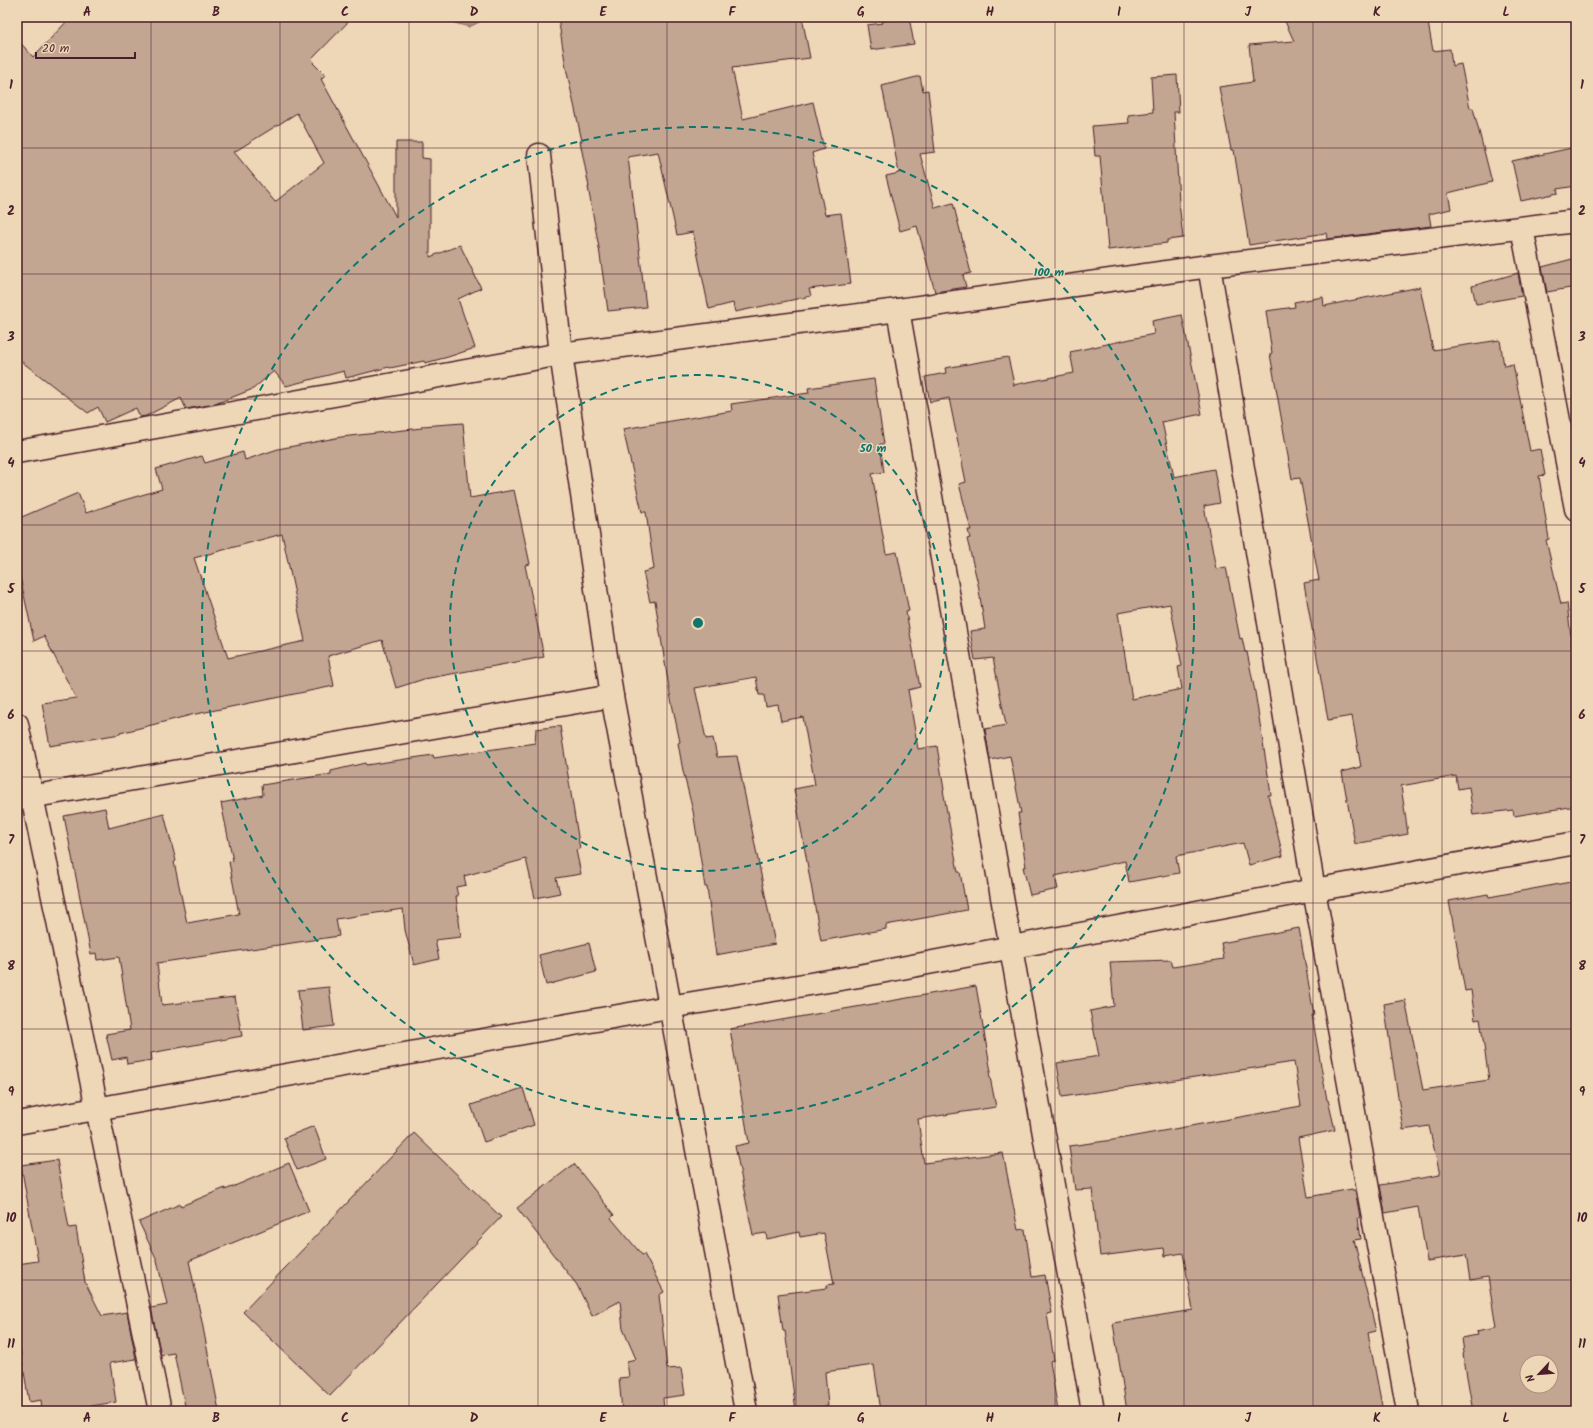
<svg xmlns="http://www.w3.org/2000/svg" width="1593" height="1428" viewBox="0 0 1593 1428" font-family="Kalam,sans-serif">
	<style>
		.water { fill: #af9181; stroke: #87635f }
		.building { fill: #c2a692; stroke: #4a1f2b; fill-rule: evenodd }
		.lines { fill: none; stroke-linecap: round; stroke-linejoin: round }
		.minor-casing { stroke: #4a1f2b; stroke-width: 25 }
		.minor { stroke: #eed7b7; stroke-width: 22 }
		.grid { fill: none; stroke: #4a1f2b; stroke-width: 1; stroke-opacity: 0.55 }
		.ring { fill: none; stroke: #0f766e; stroke-width: 2; stroke-dasharray: 7 5 }
		.centre { fill: #0f766e; stroke: #eed7b7; stroke-width: 2 }
		.ring-label { font-size: 12px; text-anchor: middle; font-weight: bold; fill: #0f766e; stroke: #eed7b7; stroke-width: 3; stroke-linejoin: round; paint-order: stroke }
		.neatline { fill: none; stroke: #4a1f2b; stroke-width: 1.5 }
		.grid-label { font-size: 13px; text-anchor: middle; font-weight: bold; fill: #4a1f2b }
	</style>
	<rect width="100%" height="100%" fill="#eed7b7"/>
	<filter id="ink" filterUnits="userSpaceOnUse"><feTurbulence type="fractalNoise" baseFrequency=".025" numOctaves="2"/><feDisplacementMap in="SourceGraphic" scale="8" xChannelSelector="R" yChannelSelector="G"/><feConvolveMatrix kernelMatrix="1 2 1 2 8 2 1 2 1" color-interpolation-filters="sRGB"/></filter>
	<g filter="url(#ink)">
		<path class="water" d="M 433,17 L 490,17 L 469,27 Z"/>
		<g class="building">
			<path d="M 71,17 L 353,17 L 312,59 L 314,61 L 313,63 L 325,75 L 321,79 L 396,217 L 396,142 L 422,142 L 422,158 L 430,159 L 430,257 L 460,245 L 481,288 L 458,299 L 475,348 L 448,357 L 425,363 L 424,361 L 390,368 L 389,367 L 346,378 L 344,371 L 286,386 L 274,371 L 253,389 L 215,404 L 186,409 L 181,398 L 146,416 L 140,417 L 136,408 L 105,422 L 98,407 L 88,413 L 17,358 L 17,39 L 33,57 ZM 297,113 L 324,163 L 275,202 L 234,152 Z"/>
			<path d="M 558,17 L 802,17 L 810,58 L 732,68 L 743,119 L 813,102 L 824,149 L 812,153 L 825,215 L 841,213 L 851,284 L 809,289 L 811,296 L 735,312 L 733,303 L 709,309 L 693,232 L 677,235 L 658,152 L 628,157 L 646,307 L 608,311 L 599,248 L 588,187 L 589,187 L 580,141 L 582,141 L 566,68 Z"/>
			<path d="M 909,17 L 914,44 L 871,50 L 867,25 L 883,23 L 882,21 Z"/>
			<path d="M 1283,17 L 1427,17 L 1433,51 L 1450,49 L 1452,66 L 1461,64 L 1470,108 L 1473,108 L 1492,182 L 1448,193 L 1451,209 L 1429,214 L 1431,226 L 1327,239 L 1326,233 L 1249,245 L 1234,150 L 1231,150 L 1219,87 L 1253,82 L 1249,45 L 1294,41 Z"/>
			<path d="M 1177,75 L 1179,112 L 1174,112 L 1179,202 L 1183,238 L 1167,240 L 1167,243 L 1108,250 L 1100,156 L 1095,156 L 1092,126 L 1129,123 L 1128,115 L 1153,112 L 1151,77 Z"/>
			<path d="M 920,76 L 923,91 L 928,90 L 935,152 L 920,154 L 935,208 L 953,203 L 971,273 L 963,275 L 966,287 L 935,292 L 917,226 L 900,231 L 886,176 L 899,173 L 882,86 Z"/>
			<path d="M 1576,147 L 1576,186 L 1557,189 L 1558,193 L 1521,201 L 1512,161 Z"/>
			<path d="M 1576,258 L 1576,287 L 1547,292 L 1542,267 Z"/>
			<path d="M 1518,273 L 1522,296 L 1476,304 L 1472,286 Z"/>
			<path d="M 1420,287 L 1433,350 L 1500,340 L 1504,366 L 1513,364 L 1530,451 L 1540,449 L 1545,475 L 1539,476 L 1549,539 L 1546,540 L 1561,604 L 1567,603 L 1576,680 L 1576,806 L 1514,816 L 1513,810 L 1473,815 L 1469,787 L 1458,789 L 1456,776 L 1401,786 L 1408,834 L 1355,844 L 1342,772 L 1361,767 L 1352,716 L 1328,720 L 1304,583 L 1319,580 L 1300,478 L 1292,479 L 1270,354 L 1272,353 L 1266,311 L 1295,307 L 1294,302 L 1323,297 L 1324,306 Z"/>
			<path d="M 1182,315 L 1202,414 L 1162,422 L 1174,477 L 1214,469 L 1220,503 L 1204,506 L 1216,569 L 1226,567 L 1240,639 L 1242,638 L 1245,652 L 1247,652 L 1255,692 L 1269,781 L 1271,795 L 1268,795 L 1283,856 L 1249,865 L 1243,843 L 1176,856 L 1179,873 L 1129,882 L 1125,861 L 1055,876 L 1058,889 L 1030,895 L 1023,867 L 1026,867 L 1018,813 L 1021,813 L 1010,756 L 990,760 L 985,729 L 1006,725 L 993,658 L 975,660 L 970,631 L 985,629 L 978,584 L 967,539 L 970,538 L 968,530 L 971,530 L 959,484 L 966,482 L 949,398 L 930,402 L 925,377 L 946,373 L 945,368 L 1008,357 L 1014,384 L 1013,385 L 1074,373 L 1070,352 L 1154,334 L 1152,321 ZM 1170,604 L 1182,666 L 1178,667 L 1182,689 L 1132,699 L 1118,613 Z"/>
			<path d="M 874,379 L 884,444 L 880,444 L 884,472 L 872,474 L 886,554 L 897,552 L 909,611 L 906,612 L 920,687 L 908,690 L 918,749 L 937,746 L 944,790 L 943,790 L 958,872 L 960,872 L 967,910 L 886,925 L 886,929 L 821,941 L 794,789 L 815,785 L 803,717 L 781,721 L 778,705 L 766,707 L 764,695 L 759,695 L 756,677 L 695,688 L 706,739 L 713,738 L 717,757 L 737,756 L 775,944 L 716,955 L 707,887 L 705,887 L 693,811 L 683,771 L 678,743 L 680,742 L 670,694 L 655,601 L 650,602 L 643,572 L 654,569 L 646,512 L 642,512 L 623,429 L 732,411 L 731,404 L 809,393 L 808,388 Z"/>
			<path d="M 463,423 L 470,498 L 514,490 L 530,564 L 525,565 L 544,657 L 424,679 L 396,688 L 382,640 L 328,656 L 334,686 L 191,715 L 120,733 L 120,734 L 50,746 L 42,703 L 76,698 L 44,636 L 34,641 L 17,563 L 17,519 L 78,493 L 86,513 L 121,501 L 162,489 L 156,469 L 202,456 L 205,463 L 243,452 L 245,460 L 278,449 L 341,437 L 422,428 L 422,426 ZM 282,534 L 305,641 L 228,658 L 194,558 Z"/>
			<path d="M 560,726 L 580,849 L 576,850 L 581,874 L 556,878 L 560,893 L 535,898 L 526,859 L 464,876 L 466,885 L 456,887 L 458,896 L 456,896 L 461,937 L 435,940 L 439,959 L 414,965 L 405,930 L 403,909 L 336,919 L 339,936 L 157,963 L 162,1005 L 235,997 L 242,1036 L 151,1053 L 152,1060 L 127,1064 L 126,1057 L 112,1060 L 106,1034 L 130,1030 L 119,957 L 97,960 L 96,953 L 91,954 L 64,816 L 105,808 L 109,828 L 164,814 L 176,861 L 174,862 L 187,923 L 239,914 L 229,862 L 233,861 L 221,803 L 263,795 L 262,785 L 331,774 L 331,771 L 365,763 L 366,765 L 433,755 L 434,758 L 535,743 L 536,729 Z"/>
			<path d="M 1576,881 L 1576,1411 L 1473,1411 L 1463,1354 L 1464,1353 L 1462,1338 L 1477,1335 L 1476,1332 L 1496,1328 L 1488,1277 L 1470,1280 L 1466,1255 L 1427,1261 L 1418,1207 L 1385,1213 L 1380,1185 L 1440,1175 L 1429,1126 L 1403,1130 L 1384,1004 L 1405,1000 L 1423,1090 L 1489,1080 L 1480,1019 L 1475,1020 L 1471,990 L 1465,991 L 1449,901 L 1488,894 L 1489,897 ZM 1527,1362 L 1551,1362 L 1551,1386 L 1527,1386 Z"/>
			<path d="M 1299,928 L 1314,1015 L 1312,1015 L 1327,1100 L 1328,1100 L 1335,1130 L 1298,1138 L 1308,1197 L 1352,1189 L 1352,1190 L 1355,1190 L 1360,1217 L 1358,1218 L 1361,1239 L 1354,1240 L 1376,1331 L 1368,1333 L 1383,1411 L 1127,1411 L 1113,1323 L 1193,1310 L 1183,1253 L 1165,1256 L 1164,1248 L 1100,1256 L 1092,1189 L 1075,1190 L 1069,1146 L 1113,1140 L 1301,1106 L 1294,1062 L 1062,1097 L 1057,1063 L 1099,1056 L 1090,1011 L 1114,1006 L 1110,962 L 1171,960 L 1173,967 L 1224,959 L 1221,943 Z"/>
			<path d="M 589,943 L 596,972 L 546,985 L 539,955 Z"/>
			<path d="M 976,986 L 991,1072 L 989,1072 L 996,1107 L 918,1119 L 924,1163 L 1003,1153 L 1018,1230 L 1025,1229 L 1032,1277 L 1045,1275 L 1052,1313 L 1047,1314 L 1054,1360 L 1050,1361 L 1058,1411 L 881,1411 L 874,1365 L 825,1372 L 828,1406 L 796,1410 L 785,1331 L 783,1331 L 778,1294 L 827,1288 L 827,1285 L 834,1284 L 824,1233 L 800,1237 L 799,1232 L 767,1239 L 766,1233 L 753,1235 L 735,1146 L 749,1143 L 730,1029 Z"/>
			<path d="M 329,987 L 334,1026 L 303,1030 L 298,990 Z"/>
			<path d="M 523,1088 L 534,1125 L 484,1142 L 471,1105 Z"/>
			<path d="M 314,1126 L 326,1159 L 297,1170 L 284,1138 Z"/>
			<path d="M 414,1133 L 501,1217 L 330,1396 L 243,1312 Z"/>
			<path d="M 57,1160 L 69,1228 L 76,1227 L 85,1282 L 102,1316 L 127,1312 L 136,1359 L 110,1363 L 116,1402 L 60,1411 L 42,1411 L 41,1400 L 29,1402 L 20,1348 L 17,1349 L 17,1264 L 38,1261 L 21,1165 Z"/>
			<path d="M 289,1163 L 309,1211 L 189,1261 L 202,1322 L 219,1411 L 186,1411 L 174,1353 L 161,1355 L 151,1308 L 167,1305 L 157,1260 L 139,1222 L 180,1204 L 181,1206 L 225,1188 L 225,1190 Z"/>
			<path d="M 574,1164 L 614,1215 L 611,1218 L 642,1255 L 644,1254 L 664,1292 L 659,1295 L 667,1369 L 681,1368 L 685,1395 L 663,1398 L 664,1411 L 622,1411 L 619,1378 L 629,1377 L 627,1361 L 636,1359 L 623,1329 L 620,1301 L 592,1316 L 577,1285 L 517,1208 Z"/>
		</g>
		<g class="lines">
			<defs>
				<g id="minor">
					<path d="M 539,155 L 561,354 L 612,696 L 746,1411"/>
					<path d="M 1522,228 L 1576,509"/>
					<path d="M 1209,266 L 1314,890 L 1408,1411"/>
					<path d="M 898,310 L 1093,1411"/>
					<path d="M 17,452 L 561,354 L 898,310 L 1209,266 L 1576,221"/>
					<path d="M 17,724 L 160,1411"/>
					<path d="M 18,799 L 612,696"/>
					<path d="M 17,1123 L 669,1007 L 859,976 L 1314,890 L 1576,843"/>
				</g>
			</defs>
			<use href="#minor" class="minor-casing"/>
			<use href="#minor" class="minor"/>
		</g>
	</g>
	<path class="grid" d="M 151,17 L 151,1411M 280,17 L 280,1411M 409,17 L 409,1411M 538,17 L 538,1411M 667,17 L 667,1411M 796,17 L 796,1411M 926,17 L 926,1411M 1055,17 L 1055,1411M 1184,17 L 1184,1411M 1313,17 L 1313,1411M 1442,17 L 1442,1411M 17,148 L 1576,148M 17,274 L 1576,274M 17,399 L 1576,399M 17,525 L 1576,525M 17,651 L 1576,651M 17,777 L 1576,777M 17,903 L 1576,903M 17,1029 L 1576,1029M 17,1154 L 1576,1154M 17,1280 L 1576,1280"/>
	<g class="ring">
		<circle cx="698" cy="623" r="248"/>
		<circle cx="698" cy="623" r="496"/>
	</g>
	<circle cx="698" cy="623" r="6" class="centre"/>
	<g class="ring-label">
		<text x="1049" y="276">100 m</text>
		<text x="873" y="452">50 m</text>
	</g>
	<rect width="1593" height="1428" fill="none" stroke="#eed7b7" stroke-width="44"/>
	<g transform="translate(1539 1374) rotate(244)"><circle r="19" fill="#eed7b7" stroke="#ac8d7f"/>
	<path d="M0-3L7 15L0 10L-7 15Z" fill="#4a1f2b"/>
	<text y="-6" font-size="11" font-weight="bold" text-anchor="middle" fill="#4a1f2b">N</text>
	</g>
	<path d="M36 52v6h99v-6" fill="none" stroke="#4a1f2b" stroke-width="2"/>
	<text x="42" y="52" font-size="12" fill="#4a1f2b" stroke="#eed7b7" stroke-width="3" paint-order="stroke">20 m</text>
	<rect x="22" y="22" width="1549" height="1384" class="neatline"/>
	<g class="grid-label">
		<text x="87" y="16">A</text>
		<text x="216" y="16">B</text>
		<text x="345" y="16">C</text>
		<text x="474" y="16">D</text>
		<text x="603" y="16">E</text>
		<text x="732" y="16">F</text>
		<text x="861" y="16">G</text>
		<text x="990" y="16">H</text>
		<text x="1119" y="16">I</text>
		<text x="1248" y="16">J</text>
		<text x="1377" y="16">K</text>
		<text x="1506" y="16">L</text>
		<text x="11" y="89">1</text>
		<text x="1582" y="89">1</text>
		<text x="11" y="215">2</text>
		<text x="1582" y="215">2</text>
		<text x="11" y="341">3</text>
		<text x="1582" y="341">3</text>
		<text x="11" y="467">4</text>
		<text x="1582" y="467">4</text>
		<text x="11" y="593">5</text>
		<text x="1582" y="593">5</text>
		<text x="11" y="719">6</text>
		<text x="1582" y="719">6</text>
		<text x="11" y="844">7</text>
		<text x="1582" y="844">7</text>
		<text x="11" y="970">8</text>
		<text x="1582" y="970">8</text>
		<text x="11" y="1096">9</text>
		<text x="1582" y="1096">9</text>
		<text x="11" y="1222">10</text>
		<text x="1582" y="1222">10</text>
		<text x="11" y="1348">11</text>
		<text x="1582" y="1348">11</text>
		<text x="87" y="1422">A</text>
		<text x="216" y="1422">B</text>
		<text x="345" y="1422">C</text>
		<text x="474" y="1422">D</text>
		<text x="603" y="1422">E</text>
		<text x="732" y="1422">F</text>
		<text x="861" y="1422">G</text>
		<text x="990" y="1422">H</text>
		<text x="1119" y="1422">I</text>
		<text x="1248" y="1422">J</text>
		<text x="1377" y="1422">K</text>
		<text x="1506" y="1422">L</text>
	</g>
</svg>
